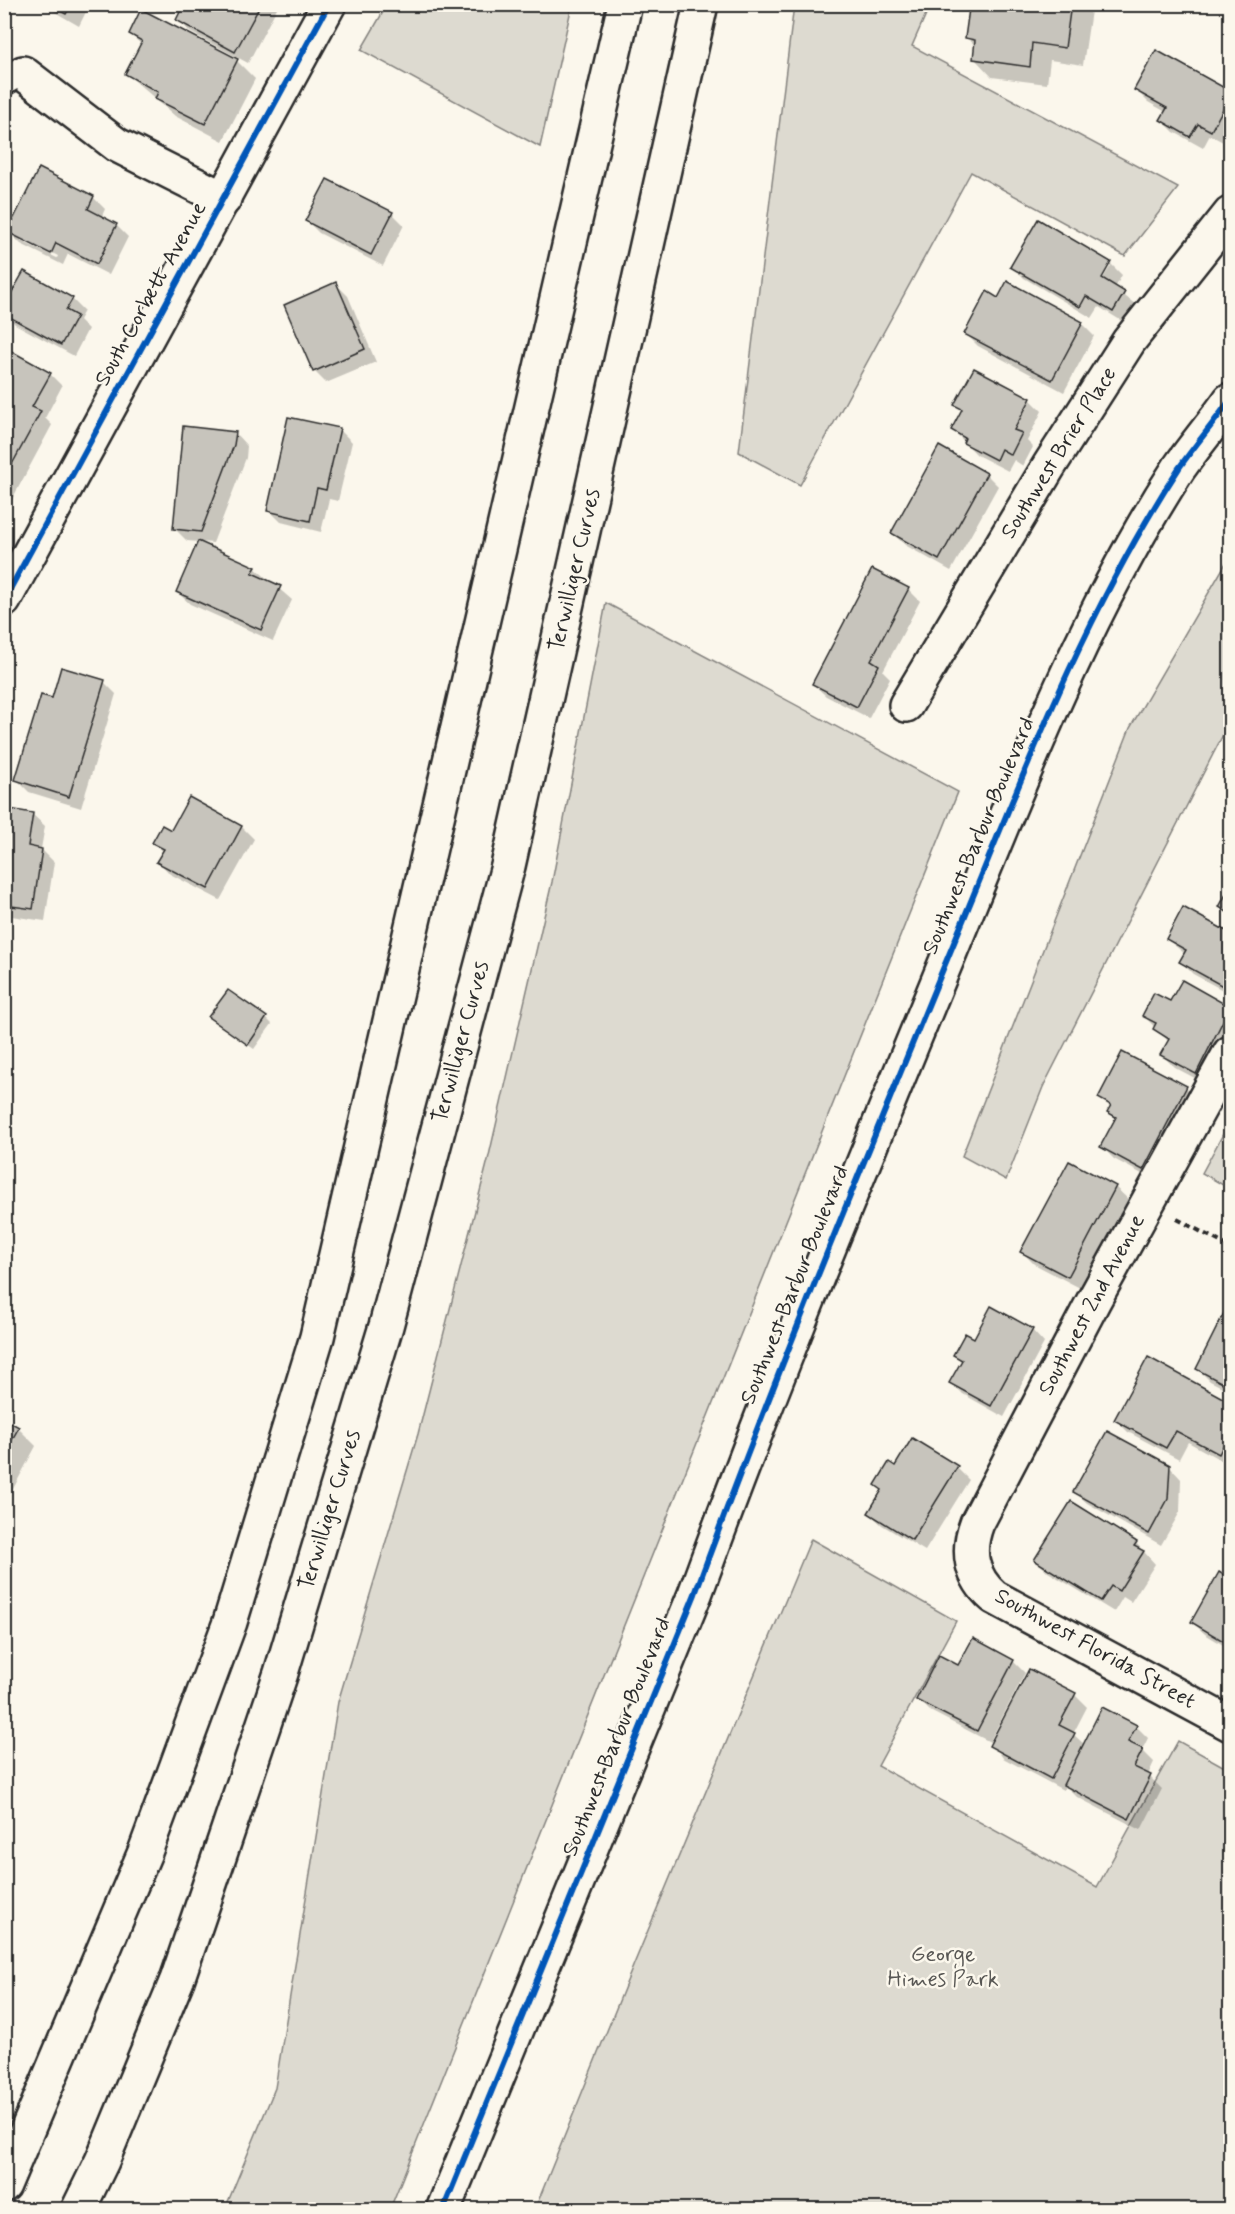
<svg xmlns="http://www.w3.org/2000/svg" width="1235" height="2214" viewBox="0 0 1235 2214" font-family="Mynerve,sans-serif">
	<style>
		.green { fill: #dddad0; stroke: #84827e; stroke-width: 1.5 }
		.shadow { fill: #0003; fill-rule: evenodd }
		.building { fill: #c7c4bc; stroke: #2b2b2b; stroke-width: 1.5 }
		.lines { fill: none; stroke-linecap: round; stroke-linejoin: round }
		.service-casing { stroke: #2b2b2b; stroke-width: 27 }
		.minor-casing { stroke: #2b2b2b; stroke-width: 38 }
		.primary-casing { stroke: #2b2b2b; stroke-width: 38 }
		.motorway-casing { stroke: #2b2b2b; stroke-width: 38 }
		.path { stroke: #2b2b2b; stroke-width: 4; stroke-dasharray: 6 4.5; stroke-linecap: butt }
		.service { stroke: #fbf7ec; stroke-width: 22 }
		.minor { stroke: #fbf7ec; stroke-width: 33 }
		.primary { stroke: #fbf7ec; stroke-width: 33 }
		.motorway { stroke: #fbf7ec; stroke-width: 33 }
		.cycleway-casing { stroke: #fbf7ec; stroke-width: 10 }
		.cycleway { stroke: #0057b8; stroke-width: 6 }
		.labels { text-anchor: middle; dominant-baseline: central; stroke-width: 5; stroke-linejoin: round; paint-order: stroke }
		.street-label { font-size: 22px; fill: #2b2b2b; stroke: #fbf7ec }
		.park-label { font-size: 22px; fill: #585754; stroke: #fbf7ec }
	</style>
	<rect width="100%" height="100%" fill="#fbf7ec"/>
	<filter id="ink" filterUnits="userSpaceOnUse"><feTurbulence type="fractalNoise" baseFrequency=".0167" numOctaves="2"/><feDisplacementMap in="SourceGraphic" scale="12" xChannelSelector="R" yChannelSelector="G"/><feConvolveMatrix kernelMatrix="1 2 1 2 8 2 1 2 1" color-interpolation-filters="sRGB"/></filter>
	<g filter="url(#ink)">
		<g class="green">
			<path d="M 387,5 L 572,5 L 540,147 L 361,50 Z"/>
			<path d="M 794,5 L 930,5 L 912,46 L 1178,188 L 1125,256 L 971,172 L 800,485 L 739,452 Z"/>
			<path d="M 1230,556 L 1230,721 L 1043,1087 L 1006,1180 L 962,1156 L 1130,728 Z"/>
			<path d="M 606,603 L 958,792 L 390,2209 L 225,2209 L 275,2088 L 338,1702 L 418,1434 L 488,1160 L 552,882 Z"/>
			<path d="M 1230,1121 L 1230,1189 L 1202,1173 Z"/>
			<path d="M 811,1539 L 956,1621 L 878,1766 L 1097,1887 L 1178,1741 L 1230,1770 L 1230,2209 L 535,2209 L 634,1964 Z"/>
		</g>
		<g class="shadow">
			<path d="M 41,4 L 90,4 L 79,26 Z"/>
			<path d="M 186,4 L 279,4 L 248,63 L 190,32 L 178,19 Z"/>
			<path d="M 982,4 L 1092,4 L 1083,65 L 1050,60 L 1047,84 L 992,77 L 974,58 L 976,46 L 966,37 L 981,13 Z"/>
			<path d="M 130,34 L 237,61 L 255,79 L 223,141 L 175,116 L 127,74 L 142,45 Z"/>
			<path d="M 1157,52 L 1230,92 L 1230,129 L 1223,142 L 1210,135 L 1203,148 L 1174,132 L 1162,120 L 1166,112 L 1148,102 L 1136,90 Z"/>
			<path d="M 4,164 L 13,172 L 4,187 Z"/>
			<path d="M 93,197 L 105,209 L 101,218 L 116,225 L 128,237 L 109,275 L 68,254 L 63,265 L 21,244 L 9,232 ZM 21,237 L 58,256 L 57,258 L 21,241 Z"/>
			<path d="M 392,213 L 404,225 L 383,266 L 319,233 L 307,221 Z"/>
			<path d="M 1110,263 L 1122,275 L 1115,288 L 1136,305 L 1125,323 L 1099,307 L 1092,318 L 1024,278 L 1012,266 ZM 1108,264 L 1112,264 L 1099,285 L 1097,284 Z"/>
			<path d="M 336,284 L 348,296 L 376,362 L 326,383 L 314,371 Z"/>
			<path d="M 72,299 L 84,311 L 79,320 L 88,329 L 74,356 L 15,324 L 4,313 Z"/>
			<path d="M 1082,324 L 1094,336 L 1064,392 L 978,346 L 966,334 Z"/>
			<path d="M 4,349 L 50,374 L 62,386 L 45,418 L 52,425 L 9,505 L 4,503 Z"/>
			<path d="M 1030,399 L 1042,411 L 1027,441 L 1033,447 L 1023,466 L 1014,460 L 1008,471 L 977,455 L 953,430 L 963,411 L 956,405 Z"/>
			<path d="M 340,430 L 352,442 L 338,501 L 329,499 L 321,532 L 281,522 L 269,510 Z"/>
			<path d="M 235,433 L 247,446 L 246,458 L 213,543 L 187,541 L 174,528 Z"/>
			<path d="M 986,474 L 998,486 L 951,571 L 905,545 L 892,533 Z"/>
			<path d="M 255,568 L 292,600 L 273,641 L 190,604 L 177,592 Z"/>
			<path d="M 908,589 L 920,601 L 883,671 L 890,678 L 869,718 L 826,696 L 813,684 Z"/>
			<path d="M 104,682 L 116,694 L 81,808 L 29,792 L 17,780 L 53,700 Z"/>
			<path d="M 189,799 L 242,827 L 254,839 L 220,900 L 170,874 L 158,861 L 164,852 L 154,843 L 172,832 Z"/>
			<path d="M 4,810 L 32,814 L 45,826 L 41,849 L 54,862 L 45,921 L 4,915 Z"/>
			<path d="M 1230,890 L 1230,917 L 1221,907 Z"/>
			<path d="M 1183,909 L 1230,935 L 1230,994 L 1193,974 L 1181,962 L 1185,954 L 1167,939 Z"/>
			<path d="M 1182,982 L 1230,1008 L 1230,1044 L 1208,1085 L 1174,1067 L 1162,1055 L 1169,1042 L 1144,1016 L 1171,1003 Z"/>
			<path d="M 266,1018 L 272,1024 L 254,1049 L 216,1022 Z"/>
			<path d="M 1123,1054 L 1186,1088 L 1198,1100 L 1155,1181 L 1114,1159 L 1102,1147 L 1117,1119 L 1109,1112 L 1111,1108 L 1100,1097 Z"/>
			<path d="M 1115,1187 L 1128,1199 L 1080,1288 L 1034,1264 L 1022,1252 Z"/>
			<path d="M 1230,1305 L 1230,1391 L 1210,1381 L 1197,1368 Z"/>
			<path d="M 992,1308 L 1032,1330 L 1044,1343 L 1004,1417 L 963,1394 L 951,1382 L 962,1362 L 955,1355 L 974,1340 Z"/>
			<path d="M 1149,1359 L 1230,1403 L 1230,1465 L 1188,1442 L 1179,1459 L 1128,1432 L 1116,1420 Z"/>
			<path d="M 4,1386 L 9,1390 L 4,1398 Z"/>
			<path d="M 4,1421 L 18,1428 L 36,1446 L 6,1502 Z"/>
			<path d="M 1169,1466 L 1181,1479 L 1180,1512 L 1161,1545 L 1087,1503 L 1074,1491 Z"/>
			<path d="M 896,1468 L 957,1468 L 969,1480 L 925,1551 L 882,1525 L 869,1513 L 883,1491 L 877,1485 Z"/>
			<path d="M 1136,1543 L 1155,1564 L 1131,1602 L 1123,1597 L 1114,1612 L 1048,1572 L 1036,1560 Z"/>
			<path d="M 1220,1574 L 1230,1581 L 1230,1649 L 1205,1634 L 1192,1622 Z"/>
			<path d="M 1013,1661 L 1025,1673 L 991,1739 L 994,1740 L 1075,1695 L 1087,1707 L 1073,1734 L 1085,1745 L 1136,1726 L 1148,1738 L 1142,1750 L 1154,1762 L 1148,1775 L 1162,1789 L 1141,1830 L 1077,1797 L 1066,1786 L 1063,1790 L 1003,1758 L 992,1743 L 930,1711 L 918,1699 L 959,1667 Z"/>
		</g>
		<g class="building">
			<path d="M 47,4 L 72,4 L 66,14 Z"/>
			<path d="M 184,4 L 261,4 L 235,52 L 176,20 Z"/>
			<path d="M 980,4 L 1071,4 L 1065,48 L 1032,43 L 1030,67 L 973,59 L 975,40 L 965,38 L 969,9 L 980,11 Z"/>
			<path d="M 141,9 L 238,59 L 205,124 L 155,99 L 158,92 L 125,74 L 142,41 L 129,34 Z"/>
			<path d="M 1156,50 L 1230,91 L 1230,96 L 1211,131 L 1198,124 L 1190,137 L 1160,120 L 1167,108 L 1134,90 Z"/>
			<path d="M 39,168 L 94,196 L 88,209 L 117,224 L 97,264 L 56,243 L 51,254 L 7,232 Z"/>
			<path d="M 327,179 L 393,212 L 371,255 L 305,221 Z"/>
			<path d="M 1038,219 L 1111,262 L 1102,278 L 1125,292 L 1113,312 L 1086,296 L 1080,307 L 1010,267 Z"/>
			<path d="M 24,271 L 73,298 L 66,310 L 77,316 L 61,345 L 4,314 L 4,306 Z"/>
			<path d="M 1007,281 L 1083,322 L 1052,380 L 964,334 L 987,291 L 998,298 Z"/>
			<path d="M 336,282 L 365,349 L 313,372 L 284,305 Z"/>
			<path d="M 4,347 L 51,373 L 32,407 L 41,411 L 4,479 Z"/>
			<path d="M 974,368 L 1031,398 L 1014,430 L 1022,433 L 1011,455 L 1001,449 L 996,460 L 963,443 L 965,438 L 951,430 L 962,409 L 954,405 Z"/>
			<path d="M 288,417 L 340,428 L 326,490 L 317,488 L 310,521 L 267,511 Z"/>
			<path d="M 183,426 L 236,432 L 234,445 L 201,532 L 173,529 Z"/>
			<path d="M 939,446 L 987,473 L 939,560 L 891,533 Z"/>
			<path d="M 198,541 L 256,567 L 252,573 L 281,586 L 261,630 L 176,592 Z"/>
			<path d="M 872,569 L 909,588 L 871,660 L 879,665 L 857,707 L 812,684 Z"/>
			<path d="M 61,667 L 105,680 L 69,797 L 15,780 L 41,695 L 52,698 Z"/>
			<path d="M 189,797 L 242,826 L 208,889 L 156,862 L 164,849 L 152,843 L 162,825 L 171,830 Z"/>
			<path d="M 4,808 L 33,813 L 28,846 L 42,849 L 33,909 L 4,905 Z"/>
			<path d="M 1230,887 L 1230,914 L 1219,907 Z"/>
			<path d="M 1183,907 L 1230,933 L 1230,990 L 1179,962 L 1186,950 L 1166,939 Z"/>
			<path d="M 1182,980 L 1230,1007 L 1196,1074 L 1160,1055 L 1169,1039 L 1153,1029 L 1156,1023 L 1142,1016 L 1154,993 L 1170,1001 Z"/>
			<path d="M 228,990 L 267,1017 L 248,1045 L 208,1017 Z"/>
			<path d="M 1122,1052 L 1187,1086 L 1143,1170 L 1100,1147 L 1116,1117 L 1107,1112 L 1111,1105 L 1098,1098 Z"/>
			<path d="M 1069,1161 L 1116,1186 L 1068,1277 L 1020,1252 Z"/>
			<path d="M 1229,1303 L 1230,1304 L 1230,1387 L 1196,1369 Z"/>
			<path d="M 991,1306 L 1033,1329 L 991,1406 L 949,1383 L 962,1360 L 953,1355 L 965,1333 L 974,1338 Z"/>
			<path d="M 1148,1357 L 1230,1402 L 1230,1432 L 1219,1454 L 1176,1431 L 1166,1448 L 1114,1420 Z"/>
			<path d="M 4,1419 L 19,1427 L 4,1454 Z"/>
			<path d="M 1107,1431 L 1170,1465 L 1168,1499 L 1149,1534 L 1073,1492 Z"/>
			<path d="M 912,1438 L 958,1466 L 912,1540 L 868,1513 L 882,1490 L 875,1485 L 889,1462 L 895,1466 Z"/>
			<path d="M 1071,1501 L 1137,1542 L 1134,1546 L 1144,1551 L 1119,1591 L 1111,1586 L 1101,1601 L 1034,1560 Z"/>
			<path d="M 1219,1572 L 1230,1579 L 1230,1645 L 1191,1622 Z"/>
			<path d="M 973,1638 L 1014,1660 L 977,1731 L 916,1700 L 939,1655 L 958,1665 Z"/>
			<path d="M 1029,1669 L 1076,1693 L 1059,1725 L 1075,1733 L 1051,1779 L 989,1746 Z"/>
			<path d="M 1102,1707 L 1137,1725 L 1128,1742 L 1143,1749 L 1134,1767 L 1151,1775 L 1129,1819 L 1063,1785 Z"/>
		</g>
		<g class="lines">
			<defs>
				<path id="service" d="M 4,84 L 23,73"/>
				<g id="minor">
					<path d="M 23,73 L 117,145 L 224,199"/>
					<path d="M 4,600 L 329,4"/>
					<path d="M 906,705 L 1049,466 L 1129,341 L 1230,214"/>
					<path d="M 1230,1053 L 1094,1300 L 977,1523 C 966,1552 971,1577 994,1597 L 1230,1724"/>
				</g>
				<path id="primary" d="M 443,2210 L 695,1594 C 772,1383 858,1176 943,969 C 1014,799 1078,623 1179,468 C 1195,445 1214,423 1230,400"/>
				<g id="motorway">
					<path d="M 4,2185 L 145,1852 L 230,1622 L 317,1337 L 625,4"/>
					<path d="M 78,2210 L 102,2161 L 177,1980 L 216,1866 L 281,1673 L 386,1326 L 508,866 L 701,4"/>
				</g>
			</defs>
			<use href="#service" class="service-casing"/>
			<use href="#minor" class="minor-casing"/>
			<use href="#primary" class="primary-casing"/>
			<use href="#motorway" class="motorway-casing"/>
			<path class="path" d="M 1177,1219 L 1230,1247"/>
			<use href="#service" class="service"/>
			<use href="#minor" class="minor"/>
			<use href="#primary" class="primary"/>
			<use href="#motorway" class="motorway"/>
			<defs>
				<g id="cycleway">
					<path d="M 4,600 L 329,4"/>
					<path d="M 443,2210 L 695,1594 C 772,1383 858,1176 943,969 C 1014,799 1078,623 1179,468 C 1195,445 1214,423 1230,400"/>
				</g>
			</defs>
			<use href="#cycleway" class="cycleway-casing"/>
			<use href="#cycleway" class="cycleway"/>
		</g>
	</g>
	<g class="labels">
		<g class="street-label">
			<text transform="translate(151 294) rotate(-61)">South Corbett Avenue</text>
			<text transform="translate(1059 453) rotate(-58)">Southwest Brier Place</text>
			<text transform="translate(575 570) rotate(-77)">Terwilliger Curves</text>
			<text transform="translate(979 836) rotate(-67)">Southwest Barbur Boulevard</text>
			<text transform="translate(461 1042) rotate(-75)">Terwilliger Curves</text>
			<text transform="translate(795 1285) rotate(-68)">Southwest Barbur Boulevard</text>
			<text transform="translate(1092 1305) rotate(-62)">Southwest 2nd Avenue</text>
			<text transform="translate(330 1510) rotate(-73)">Terwilliger Curves</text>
			<text transform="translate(1095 1649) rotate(29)">Southwest Florida Street</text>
			<text transform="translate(617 1737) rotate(-68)">Southwest Barbur Boulevard</text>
		</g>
		<g class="park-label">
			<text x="943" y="1955">George<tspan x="943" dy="25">Himes Park</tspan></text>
		</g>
	</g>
	<rect width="1235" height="2214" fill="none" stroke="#fbf7ec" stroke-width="24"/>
	<rect x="12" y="12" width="1211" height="2190" fill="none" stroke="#2b2b2b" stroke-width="2" filter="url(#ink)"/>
</svg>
